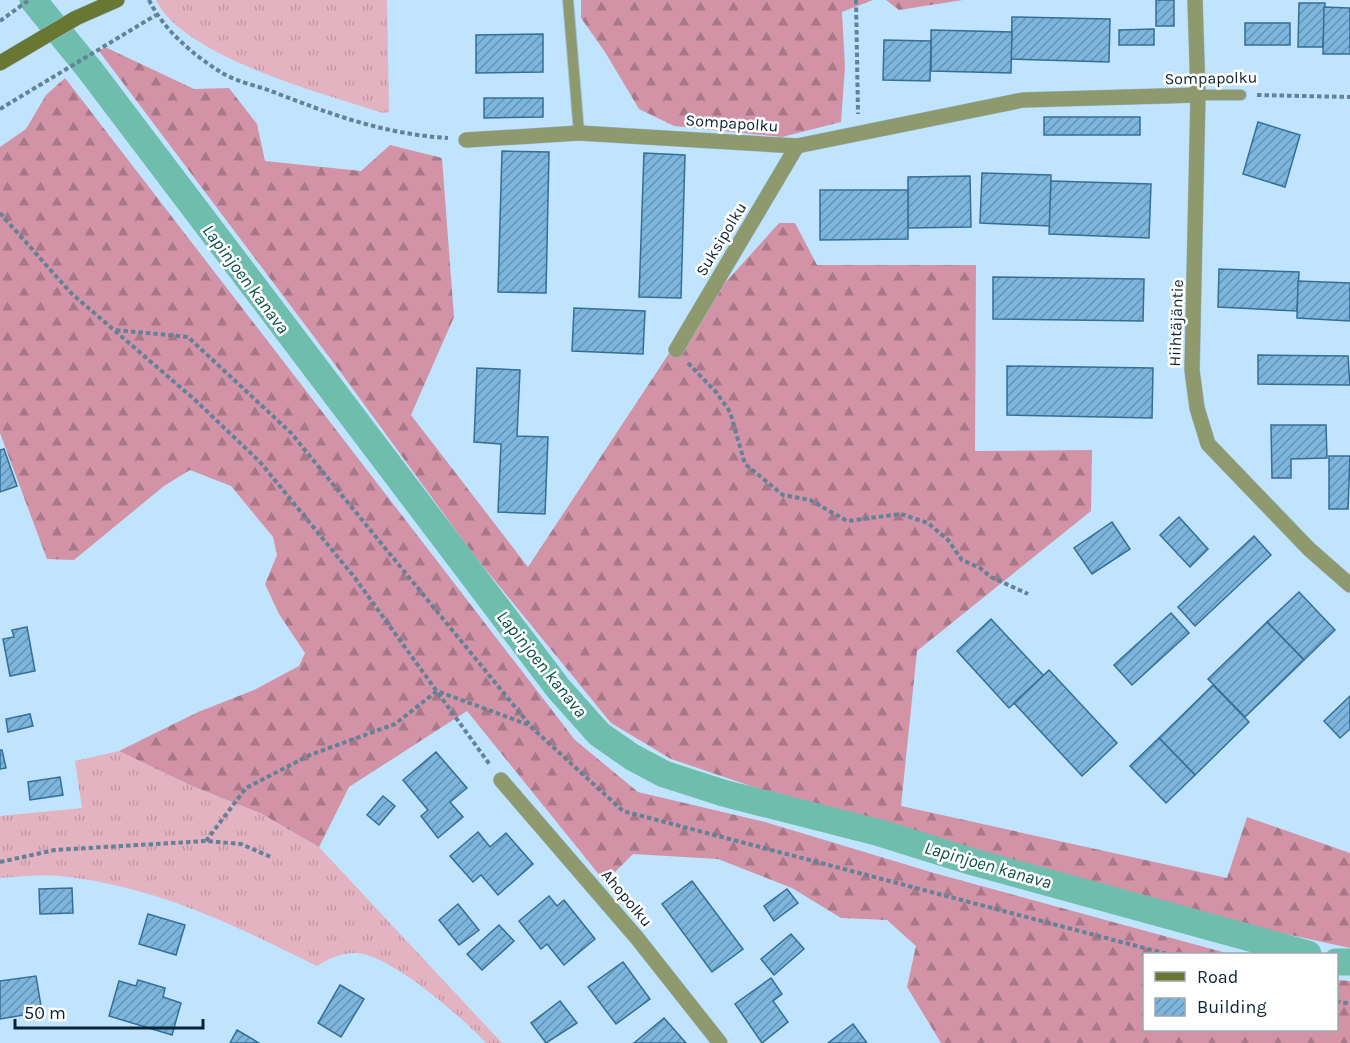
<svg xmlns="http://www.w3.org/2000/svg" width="1350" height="1043" viewBox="0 0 1350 1043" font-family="Karla,sans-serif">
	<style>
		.grass { fill: url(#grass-tufts) }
		.forest { fill: url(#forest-firs) }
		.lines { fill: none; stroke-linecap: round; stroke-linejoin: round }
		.canal { stroke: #6fbdad; stroke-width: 27 }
		.building { fill: url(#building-hatch); stroke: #336f96; stroke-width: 1.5 }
		.service-casing { stroke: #9fc1da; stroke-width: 12 }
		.minor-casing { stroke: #9fc1da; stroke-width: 16 }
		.secondary-casing { stroke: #9fc1da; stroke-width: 16 }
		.path { stroke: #638197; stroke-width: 4; stroke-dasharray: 4.5 3; stroke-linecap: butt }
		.service { stroke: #8e996d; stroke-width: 10 }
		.minor { stroke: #8e996d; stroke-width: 15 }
		.secondary { stroke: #687731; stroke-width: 15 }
		.labels { text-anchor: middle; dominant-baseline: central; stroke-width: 5; stroke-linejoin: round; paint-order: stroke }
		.street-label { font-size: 16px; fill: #0a2334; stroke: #fff }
		.water-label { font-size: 18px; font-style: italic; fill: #094f45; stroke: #fff }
	</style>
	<defs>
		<pattern id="grass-tufts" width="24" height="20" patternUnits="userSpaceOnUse" patternTransform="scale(1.5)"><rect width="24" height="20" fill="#e4b3c1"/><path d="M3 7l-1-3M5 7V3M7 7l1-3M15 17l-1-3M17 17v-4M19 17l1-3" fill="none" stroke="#c29aa6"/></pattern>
		<pattern id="forest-firs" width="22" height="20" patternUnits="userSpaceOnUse" patternTransform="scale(1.5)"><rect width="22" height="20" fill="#d393a6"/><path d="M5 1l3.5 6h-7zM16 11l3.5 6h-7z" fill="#a97888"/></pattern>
		<pattern id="building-hatch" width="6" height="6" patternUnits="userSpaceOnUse" patternTransform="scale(1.5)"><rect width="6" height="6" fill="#7eb5dc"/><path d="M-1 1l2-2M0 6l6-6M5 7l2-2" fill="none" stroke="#6593b3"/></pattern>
	</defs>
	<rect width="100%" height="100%" fill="#c0e4fe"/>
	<g class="grass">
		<path d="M 156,0 L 387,0 L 389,112 L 383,113 C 325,94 183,57 156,0 Z"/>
		<path d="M 119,751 L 192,786 L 262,814 L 319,847 L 502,1043 L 486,1043 C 463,1018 389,953 355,953 C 341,953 328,959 317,966 C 232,924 156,886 59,876 C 40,874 19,877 0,878 L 0,816 L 82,808 L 75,761 Z"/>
	</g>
	<g class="forest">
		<path d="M 581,0 L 873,0 L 842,12 L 845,67 L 841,122 L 782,137 L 674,126 L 639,109 L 605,52 L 581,18 Z"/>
		<path d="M 886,0 L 963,0 L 899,10 Z"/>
		<path d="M 105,47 L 194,89 L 229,88 L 257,124 L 265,161 L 361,171 L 390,145 L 442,158 L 454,317 L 411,415 L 528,567 L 689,323 L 779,223 L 795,223 L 817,265 L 976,265 L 975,451 L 1092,450 L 1091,511 L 917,651 L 901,806 L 1227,878 L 1247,817 L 1350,853 L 1350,948 L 1227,921 L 801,803 L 671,759 L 611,723 L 473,554 L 342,374 L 99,51 Z"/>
		<path d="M 65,78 L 575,740 L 638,792 L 765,822 L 934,873 L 1230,954 L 1144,954 L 1144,1030 L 1336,1030 L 1337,980 L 1350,981 L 1350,1043 L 941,1043 L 907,987 L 916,946 L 887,920 L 841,918 L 792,888 L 718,859 L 633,854 L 605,882 L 467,711 L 349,787 L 319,847 L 262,814 L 192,786 L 119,751 L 198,712 L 254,690 L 299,666 L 305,653 L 279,614 L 265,584 L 277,555 L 273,537 L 231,486 L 190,470 L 164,486 L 74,560 L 47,559 L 0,433 L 0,147 L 26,129 L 46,95 Z"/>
	</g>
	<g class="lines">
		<g class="canal">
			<path d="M 33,0 L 90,70 L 558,688 L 599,734 L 632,757 L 664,774 L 723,793 L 880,833 L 973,862 L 1308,954"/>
			<path d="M 1336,962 L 1350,962"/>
		</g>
	</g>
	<g class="building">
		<rect x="1156" y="0" width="18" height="26"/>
		<path d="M 1299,3 L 1325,3 L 1323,47 L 1298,47 Z"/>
		<path d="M 1324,7 L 1350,8 L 1350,54 L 1323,54 Z"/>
		<path d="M 1012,17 L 1110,19 L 1109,62 L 1011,59 Z"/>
		<rect x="1245" y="23" width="45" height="22"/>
		<path d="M 1154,29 L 1154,45 L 1119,45 L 1119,30 Z"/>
		<path d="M 931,30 L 1012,32 L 1011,73 L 931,71 Z"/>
		<path d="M 543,34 L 543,72 L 476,73 L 476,35 Z"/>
		<path d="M 884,40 L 931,41 L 930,81 L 883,80 Z"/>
		<path d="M 484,98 L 543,98 L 543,117 L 484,118 Z"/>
		<rect x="1044" y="117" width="96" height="18"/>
		<path d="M 1258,122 L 1300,135 L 1285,187 L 1243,174 Z"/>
		<path d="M 502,151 L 549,152 L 546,293 L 498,292 Z"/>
		<path d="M 644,153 L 685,155 L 681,298 L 639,297 Z"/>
		<path d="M 982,173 L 1051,175 L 1050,226 L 980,223 Z"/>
		<path d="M 970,176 L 971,227 L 908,228 L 908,177 Z"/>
		<path d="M 1051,181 L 1151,184 L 1149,238 L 1049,234 Z"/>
		<path d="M 820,190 L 908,190 L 908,239 L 820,240 Z"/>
		<path d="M 1219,269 L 1299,272 L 1297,311 L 1218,307 Z"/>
		<path d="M 993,277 L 1144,279 L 1143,321 L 993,319 Z"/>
		<path d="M 1298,281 L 1350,283 L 1350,321 L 1297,318 Z"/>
		<path d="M 574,308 L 645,311 L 643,354 L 572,351 Z"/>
		<path d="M 1258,355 L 1348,356 L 1350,385 L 1258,384 Z"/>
		<path d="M 1007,366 L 1153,368 L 1152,418 L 1007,415 Z"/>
		<path d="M 477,368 L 520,370 L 517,436 L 548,437 L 545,514 L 498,512 L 501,444 L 474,442 Z"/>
		<path d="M 1271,425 L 1326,425 L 1327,458 L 1291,459 L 1291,478 L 1272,478 Z"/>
		<path d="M 4,449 L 17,486 L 0,492 L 0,450 Z"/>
		<path d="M 1329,456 L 1350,456 L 1348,509 L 1329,509 Z"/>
		<path d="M 1179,517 L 1208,549 L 1190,567 L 1160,535 Z"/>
		<path d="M 1112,522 L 1130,549 L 1092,574 L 1074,548 Z"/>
		<path d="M 1254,536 L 1271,555 L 1195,626 L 1178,607 Z"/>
		<path d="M 1299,592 L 1335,630 L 1304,660 L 1267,622 Z"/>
		<path d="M 1171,613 L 1189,633 L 1132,685 L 1114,665 Z"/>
		<path d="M 991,619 L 1044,676 L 1009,708 L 957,651 Z"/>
		<path d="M 1267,622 L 1304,660 L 1245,717 L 1208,679 Z"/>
		<path d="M 27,627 L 35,671 L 10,676 L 3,639 L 14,637 L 12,630 Z"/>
		<path d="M 1049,670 L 1117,743 L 1082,776 L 1014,703 Z"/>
		<path d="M 1213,685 L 1249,722 L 1195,775 L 1159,738 Z"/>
		<path d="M 1350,696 L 1350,729 L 1340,738 L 1324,721 Z"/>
		<path d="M 30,714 L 33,726 L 8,732 L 6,719 Z"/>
		<path d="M 1159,738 L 1195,775 L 1166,803 L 1130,766 Z"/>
		<path d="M 0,750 L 2,750 L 6,768 L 0,769 Z"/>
		<path d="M 436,752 L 467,788 L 450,802 L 463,817 L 438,838 L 421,816 L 428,810 L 403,780 Z"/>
		<path d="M 60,777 L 63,795 L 30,800 L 28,782 Z"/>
		<path d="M 383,796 L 395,806 L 379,825 L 367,815 Z"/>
		<path d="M 478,832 L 490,847 L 506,833 L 533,864 L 498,895 L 481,875 L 473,882 L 450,856 Z"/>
		<path d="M 692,881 L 743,949 L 712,972 L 662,904 Z"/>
		<path d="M 72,888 L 73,913 L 40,914 L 39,889 Z"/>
		<path d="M 787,889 L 798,903 L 774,921 L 764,906 Z"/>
		<path d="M 549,896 L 557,906 L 564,900 L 595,939 L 564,965 L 547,944 L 541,949 L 519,921 Z"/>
		<path d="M 458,904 L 479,930 L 459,945 L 439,920 Z"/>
		<path d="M 148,914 L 185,925 L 176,955 L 139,944 Z"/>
		<path d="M 499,925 L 514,941 L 482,970 L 467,954 Z"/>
		<path d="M 791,934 L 804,949 L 774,975 L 761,959 Z"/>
		<path d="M 623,962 L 650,999 L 616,1024 L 588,987 Z"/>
		<path d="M 36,976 L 42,1012 L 0,1019 L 0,981 Z"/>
		<path d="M 771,978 L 782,994 L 773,1001 L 788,1022 L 762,1043 L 735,1004 Z"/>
		<path d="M 138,980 L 165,988 L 163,997 L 181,1003 L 172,1035 L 109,1016 L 119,981 L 136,986 Z"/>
		<path d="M 340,985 L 364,999 L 341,1037 L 318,1023 Z"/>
		<path d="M 560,1001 L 577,1023 L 546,1043 L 531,1023 Z"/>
		<path d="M 664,1018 L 686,1043 L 634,1043 Z"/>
		<path d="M 853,1024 L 867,1043 L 828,1043 Z"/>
		<path d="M 237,1030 L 259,1043 L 230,1043 Z"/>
	</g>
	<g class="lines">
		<defs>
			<g id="service">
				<path d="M 568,0 L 579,133"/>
				<path d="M 1198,95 L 1241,95"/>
			</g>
			<g id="minor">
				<path d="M 1195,0 L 1198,95 L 1192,370 L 1197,408 L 1208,444 L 1309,549 L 1350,585"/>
				<path d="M 466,140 L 579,133 L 797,146 L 1023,100 L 1198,95"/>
				<path d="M 676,350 L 797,146"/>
				<path d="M 501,780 L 637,938 L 720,1043"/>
			</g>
			<path id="secondary" d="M 0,63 L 76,18 L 117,0"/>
		</defs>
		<use href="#service" class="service-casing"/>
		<use href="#minor" class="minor-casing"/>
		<use href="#secondary" class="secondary-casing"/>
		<g class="path">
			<path d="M 149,0 C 163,29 192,54 219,71 C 234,81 254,85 271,91 C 330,114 383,134 448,138"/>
			<path d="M 856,0 L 858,114"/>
			<path d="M 0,21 L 29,0"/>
			<path d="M 1257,95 L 1350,97"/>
			<path d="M 0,109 L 156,15"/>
			<path d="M 0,213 L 71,293 L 194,399 L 260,462 L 355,578 L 490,765"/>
			<path d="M 116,330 L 188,337 L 291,433 L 529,724"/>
			<path d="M 688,363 L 716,392 L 730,412 L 745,464 L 783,495 L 810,500 L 847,521 L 901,514 L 928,523 L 948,540 L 962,560 L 980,568 L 991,577 L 1028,594"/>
			<path d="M 206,841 L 246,788 L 310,755 L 395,724 L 437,691 L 529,725 L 623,811 L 1167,954"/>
			<path d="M 0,862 L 55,850 L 206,841 L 241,844 L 273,858"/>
			<path d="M 1336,1001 L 1350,1004"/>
		</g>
		<use href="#service" class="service"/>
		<use href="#minor" class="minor"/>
		<use href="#secondary" class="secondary"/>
	</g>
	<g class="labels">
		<g class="street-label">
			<text transform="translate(1211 78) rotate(-1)">Sompapolku</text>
			<text transform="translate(732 123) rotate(4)">Sompapolku</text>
			<text transform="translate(721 239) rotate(-59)">Suksipolku</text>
			<text transform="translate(1176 323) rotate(-88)">Hiihtäjäntie</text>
			<text transform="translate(627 898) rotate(50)">Ahopolku</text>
		</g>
		<g class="water-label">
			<text transform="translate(246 279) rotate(53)">Lapinjoen kanava</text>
			<text transform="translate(542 664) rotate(51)">Lapinjoen kanava</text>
			<text transform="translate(988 865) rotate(16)">Lapinjoen kanava</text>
		</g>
	</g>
	<rect x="1143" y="953" width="195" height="78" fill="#ffffff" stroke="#9da7ae" stroke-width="1.5"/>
	<rect x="1155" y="972" width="30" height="9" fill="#687731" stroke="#9da7ae" stroke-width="1.5"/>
	<text x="1197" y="983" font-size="18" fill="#0a2334">Road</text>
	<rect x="1155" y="998" width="30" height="18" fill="url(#building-hatch)" stroke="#9da7ae" stroke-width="1.5"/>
	<text x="1197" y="1013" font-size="18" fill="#0a2334">Building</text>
	<path d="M15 1019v9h188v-9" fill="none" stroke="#0a2334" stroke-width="3"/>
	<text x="24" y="1019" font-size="18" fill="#0a2334" stroke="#ffffff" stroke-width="4.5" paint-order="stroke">50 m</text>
</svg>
